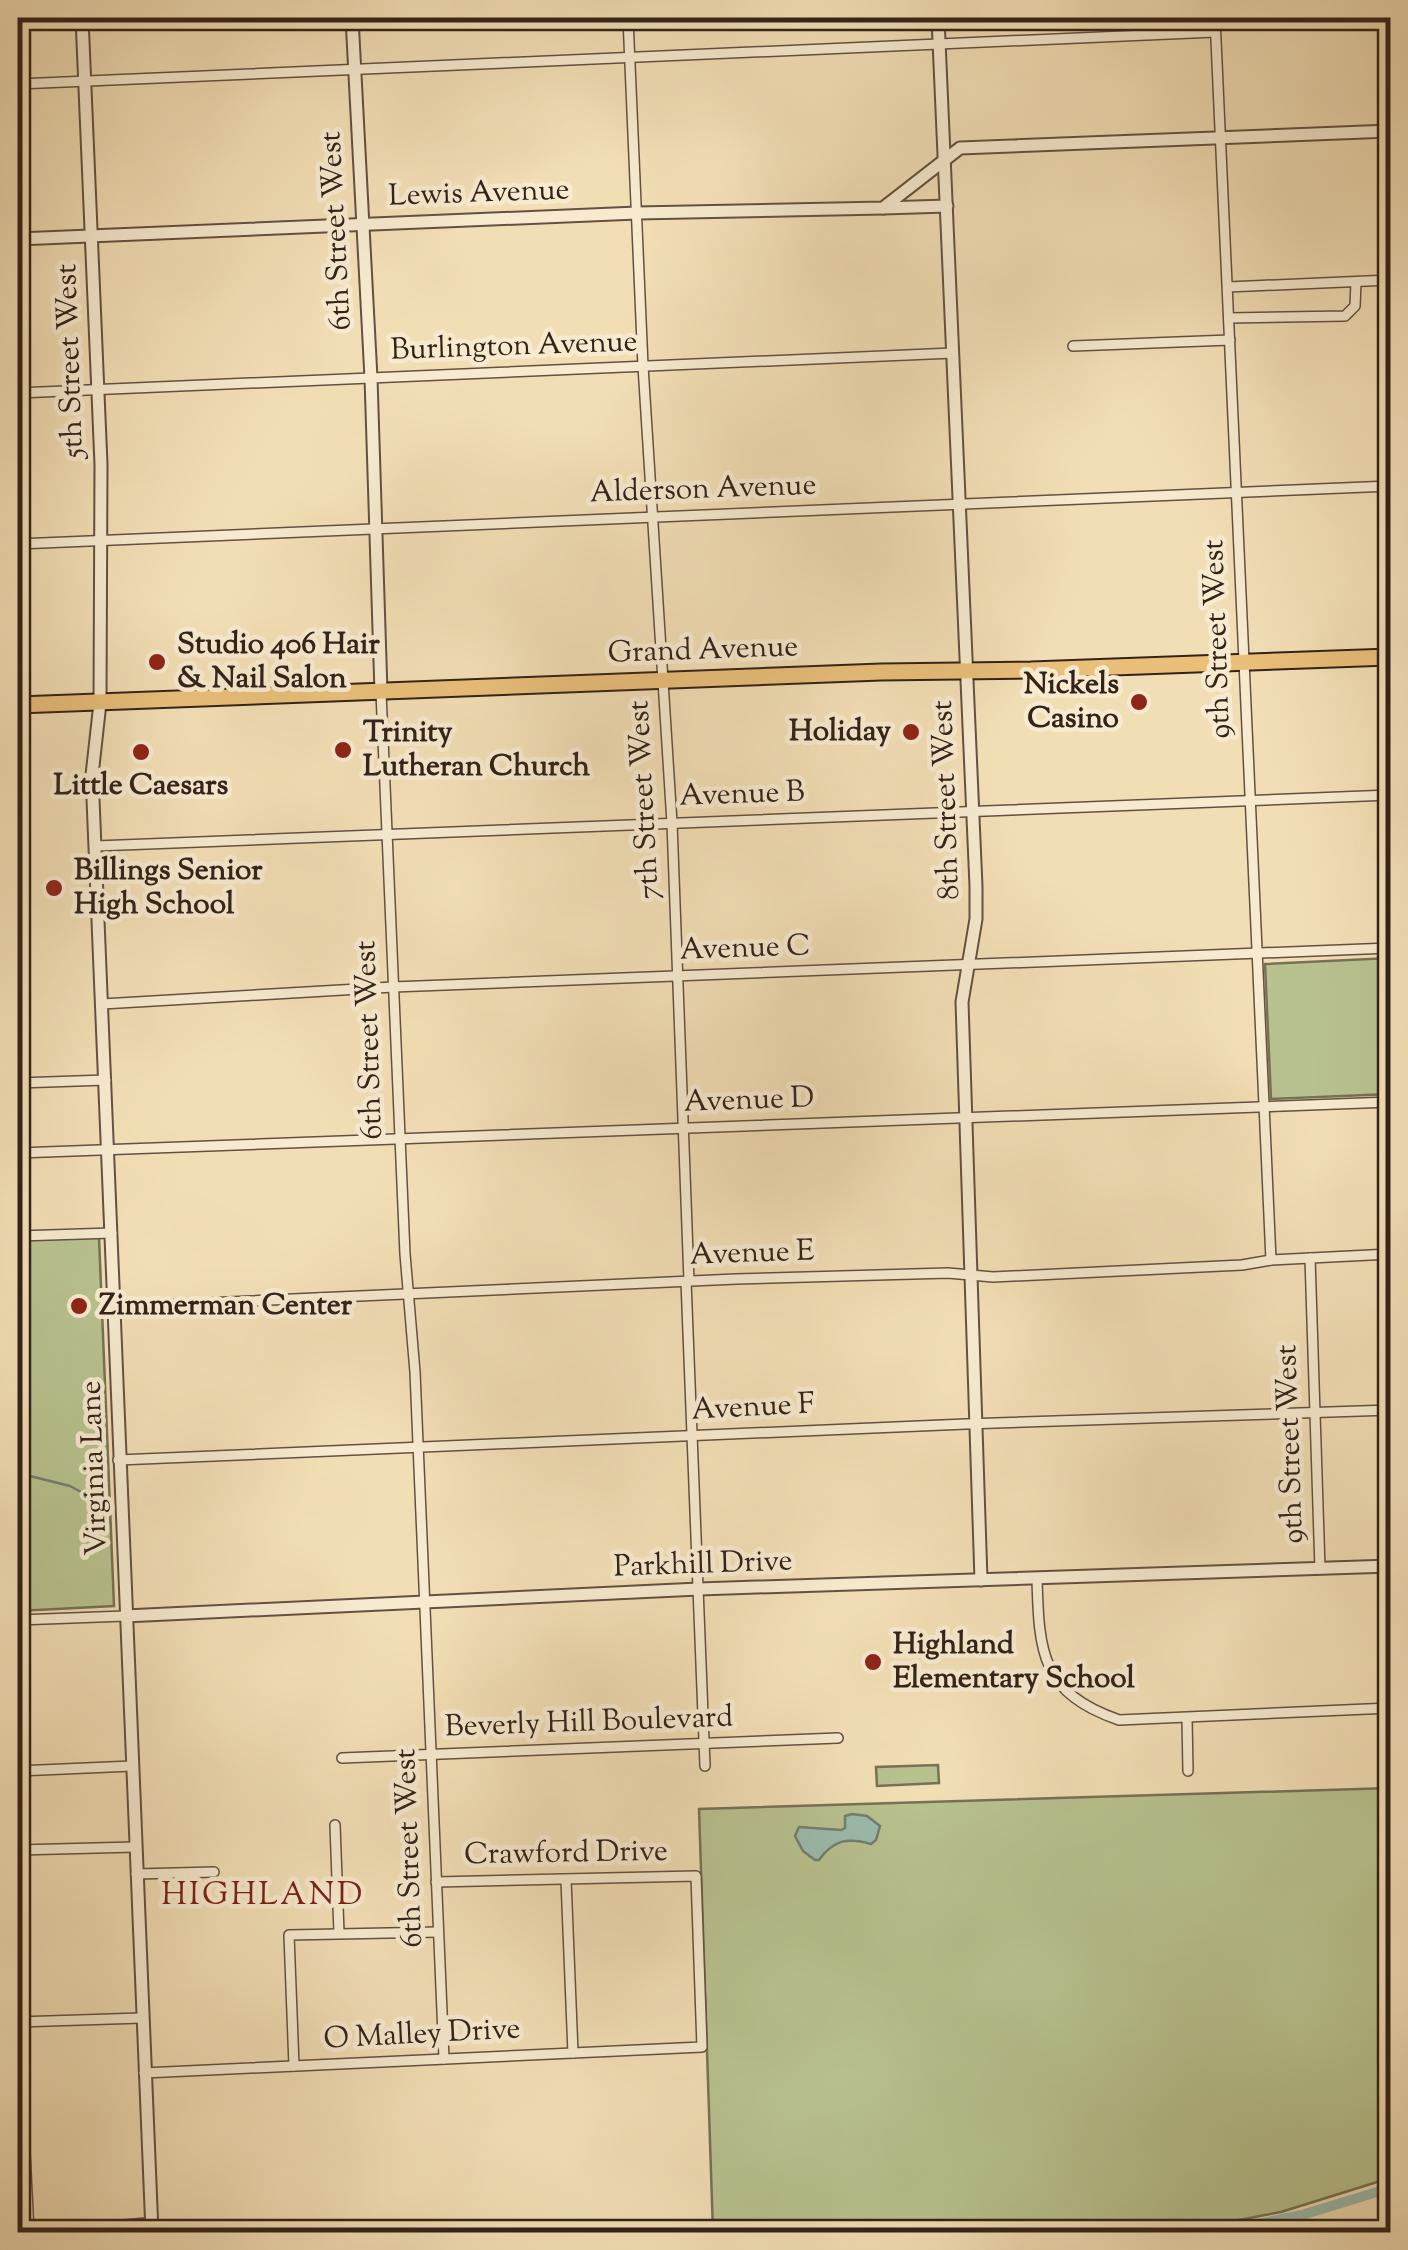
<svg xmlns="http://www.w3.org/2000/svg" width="1408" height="2250" viewBox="0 0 1408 2250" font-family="'Sorts Mill Goudy',serif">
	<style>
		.green { fill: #b8c28f; stroke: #767254; stroke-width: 2.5 }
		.water { fill: #9bbcad; stroke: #717e72; stroke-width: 2.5 }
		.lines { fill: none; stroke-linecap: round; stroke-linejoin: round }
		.stream { stroke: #717e72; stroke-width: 2.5 }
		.canal { stroke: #9bbcad; stroke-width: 10 }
		.minor-casing { stroke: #635141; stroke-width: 12 }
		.tertiary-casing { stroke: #635141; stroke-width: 15 }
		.primary-casing { stroke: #33221a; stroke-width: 19 }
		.minor { stroke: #f7eacf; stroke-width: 9 }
		.tertiary { stroke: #f7eacf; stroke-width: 11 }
		.primary { stroke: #e9bf7a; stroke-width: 15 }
		.poi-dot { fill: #8f2418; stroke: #f7eacf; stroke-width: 4 }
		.labels { text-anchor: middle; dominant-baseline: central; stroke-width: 9; stroke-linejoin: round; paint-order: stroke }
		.street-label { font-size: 30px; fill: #33221a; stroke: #f7eacf }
		.poi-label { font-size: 30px; font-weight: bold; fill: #33221a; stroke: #f7eacf; text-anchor: start }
		.neighbourhood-label { font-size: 32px; letter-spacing: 2.5px; fill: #7a1f14; stroke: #f7eacf }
	</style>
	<rect width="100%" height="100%" fill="#f2deb5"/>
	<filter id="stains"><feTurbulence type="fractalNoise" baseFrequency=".002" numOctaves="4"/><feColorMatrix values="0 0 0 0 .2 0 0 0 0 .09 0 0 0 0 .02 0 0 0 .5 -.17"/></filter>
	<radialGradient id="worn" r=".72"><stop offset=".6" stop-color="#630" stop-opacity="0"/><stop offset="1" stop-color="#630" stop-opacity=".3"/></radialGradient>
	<g class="green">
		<path d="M 1390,958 L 1390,1094 L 1271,1099 L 1265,964 Z"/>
		<path d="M 99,1237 L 114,1606 L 18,1611 L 18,1240 Z"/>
		<path d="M 938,1765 L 939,1783 L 877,1786 L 876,1767 Z"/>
		<path d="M 1390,1788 L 1390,2178 L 1281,2212 L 1175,2232 L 713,2232 L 699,1809 Z"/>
	</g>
	<path class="water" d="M 852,1814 L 867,1816 L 880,1826 L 876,1840 L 871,1844 C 848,1837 833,1840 819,1860 L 815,1860 L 803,1851 L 795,1836 L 799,1827 L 841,1830 L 845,1828 L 845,1816 Z"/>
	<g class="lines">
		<path class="stream" d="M 18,1473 L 70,1486 L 85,1494 L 90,1512 L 110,1514"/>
		<path class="canal" d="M 1217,2232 L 1302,2215 L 1390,2188"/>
		<defs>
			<g id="minor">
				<path d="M 628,18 L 643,366 L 672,823 L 689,1281"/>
				<path d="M 1215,18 L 1271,1260"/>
				<path d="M 18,84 L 1215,32"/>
				<path d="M 1228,287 L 1390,280"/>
				<path d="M 1229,318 L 1345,316 L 1355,306 L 1356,282"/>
				<path d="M 1073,346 L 1230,340"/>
				<path d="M 18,393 L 953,353"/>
				<path d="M 18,544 L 1390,486"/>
				<path d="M 381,692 L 405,1254 L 415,1372 L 444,2059"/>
				<path d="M 96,846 L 1390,795"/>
				<path d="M 102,1004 L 393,987 L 1390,948"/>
				<path d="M 18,1083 L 106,1080"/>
				<path d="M 18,1153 L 1390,1102"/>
				<path d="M 18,1236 L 112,1233"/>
				<path d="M 1310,1258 L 1320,1569"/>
				<path d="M 686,1281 L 705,1766"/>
				<path d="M 115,1307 L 736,1279 L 948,1273 L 993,1277 L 1242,1265 L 1271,1260 L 1390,1254"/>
				<path d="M 118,1460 L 966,1424 L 1390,1410"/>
				<path d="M 1037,1579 C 1039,1652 1041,1693 1119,1720 L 1390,1708"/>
				<path d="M 18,1620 L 125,1616"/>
				<path d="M 1187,1718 L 1188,1771"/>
				<path d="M 342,1758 L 838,1738"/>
				<path d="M 18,1771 L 132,1766"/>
				<path d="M 335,1825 L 339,1933"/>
				<path d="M 18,1850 L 135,1847"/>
				<path d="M 136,1874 L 214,1872"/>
				<path d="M 566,1880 L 573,2053"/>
				<path d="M 18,2012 L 29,2232"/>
				<path d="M 18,2022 L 141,2018"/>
				<path d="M 294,2066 L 289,1935 L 438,1932"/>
				<path d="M 144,2073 L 702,2047 L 696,1876 L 436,1882"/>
			</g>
			<g id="tertiary">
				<path d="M 82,18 L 101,464 L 100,703 L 92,775 L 152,2232"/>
				<path d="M 352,18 L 371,378 L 381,692"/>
				<path d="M 938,18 L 976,886 L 976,919 L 962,1002 L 981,1580"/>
				<path d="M 883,208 L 947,206"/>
				<path d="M 18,239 L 637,213 L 883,208 L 960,148 L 1390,131"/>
				<path d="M 125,1616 L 699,1589 L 1390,1566"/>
				<path d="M 18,2229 L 60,2232 L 152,2224"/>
			</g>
			<path id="primary" d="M 18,705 L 881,672 L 1031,670 L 1390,657"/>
		</defs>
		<use href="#minor" class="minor-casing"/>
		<use href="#tertiary" class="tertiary-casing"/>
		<use href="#primary" class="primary-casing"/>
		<use href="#minor" class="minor"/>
		<use href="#tertiary" class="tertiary"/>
		<use href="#primary" class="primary"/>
	</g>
	<g class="poi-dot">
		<circle cx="157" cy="662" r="10"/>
		<circle cx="1139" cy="702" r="10"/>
		<circle cx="911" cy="732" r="10"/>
		<circle cx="343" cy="750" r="10"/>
		<circle cx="141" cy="752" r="10"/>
		<circle cx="54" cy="888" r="10"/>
		<circle cx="79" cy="1306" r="10"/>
		<circle cx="873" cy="1662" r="10"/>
	</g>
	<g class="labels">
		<g class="street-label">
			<text transform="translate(479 194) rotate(-2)">Lewis Avenue</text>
			<text transform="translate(337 231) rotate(-93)">6th Street West</text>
			<text transform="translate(514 347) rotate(-2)">Burlington Avenue</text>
			<text transform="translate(71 361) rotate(-92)">5th Street West</text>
			<text transform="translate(703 490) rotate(-2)">Alderson Avenue</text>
			<text transform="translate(1218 639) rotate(-92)">9th Street West</text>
			<text transform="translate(703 651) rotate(-2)">Grand Avenue</text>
			<text transform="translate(742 795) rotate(-2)">Avenue B</text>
			<text transform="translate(645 800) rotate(-93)">7th Street West</text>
			<text transform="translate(947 800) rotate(-92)">8th Street West</text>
			<text transform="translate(745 949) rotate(-2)">Avenue C</text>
			<text transform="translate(370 1040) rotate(-92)">6th Street West</text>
			<text transform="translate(749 1101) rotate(-2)">Avenue D</text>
			<text transform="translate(752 1254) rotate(-2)">Avenue E</text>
			<text transform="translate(753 1408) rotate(-3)">Avenue F</text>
			<text transform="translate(1291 1444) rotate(-92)">9th Street West</text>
			<text transform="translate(95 1468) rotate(-92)">Virginia Lane</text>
			<text transform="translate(703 1565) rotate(-2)">Parkhill Drive</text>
			<text transform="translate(589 1723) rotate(-2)">Beverly Hill Boulevard</text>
			<text transform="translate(410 1848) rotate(-92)">6th Street West</text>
			<text transform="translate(566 1854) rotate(-1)">Crawford Drive</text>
			<text transform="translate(422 2035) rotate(-3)">O Malley Drive</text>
		</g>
		<g class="poi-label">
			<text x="177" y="645">Studio 406 Hair<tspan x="177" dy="34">&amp; Nail Salon</tspan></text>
			<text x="1119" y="685" text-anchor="end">Nickels<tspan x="1119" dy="34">Casino</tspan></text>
			<text x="891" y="732" text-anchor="end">Holiday</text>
			<text x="363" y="733">Trinity<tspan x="363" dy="34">Lutheran Church</tspan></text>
			<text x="141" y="786" text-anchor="middle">Little Caesars</text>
			<text x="74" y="871">Billings Senior<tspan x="74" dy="34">High School</tspan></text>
			<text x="99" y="1306">Zimmerman Center</text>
			<text x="893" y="1645">Highland<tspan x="893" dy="34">Elementary School</tspan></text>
		</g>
		<g class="neighbourhood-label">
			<text x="263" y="1896">HIGHLAND</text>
		</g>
	</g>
	<rect width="1408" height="2250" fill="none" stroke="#f2deb5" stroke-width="60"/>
	<rect x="20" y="20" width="1368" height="2210" fill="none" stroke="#33221a" stroke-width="5"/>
	<rect x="30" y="30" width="1348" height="2190" fill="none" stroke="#33221a" stroke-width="2.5"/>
	<rect width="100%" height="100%" filter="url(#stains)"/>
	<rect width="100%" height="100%" fill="url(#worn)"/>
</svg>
